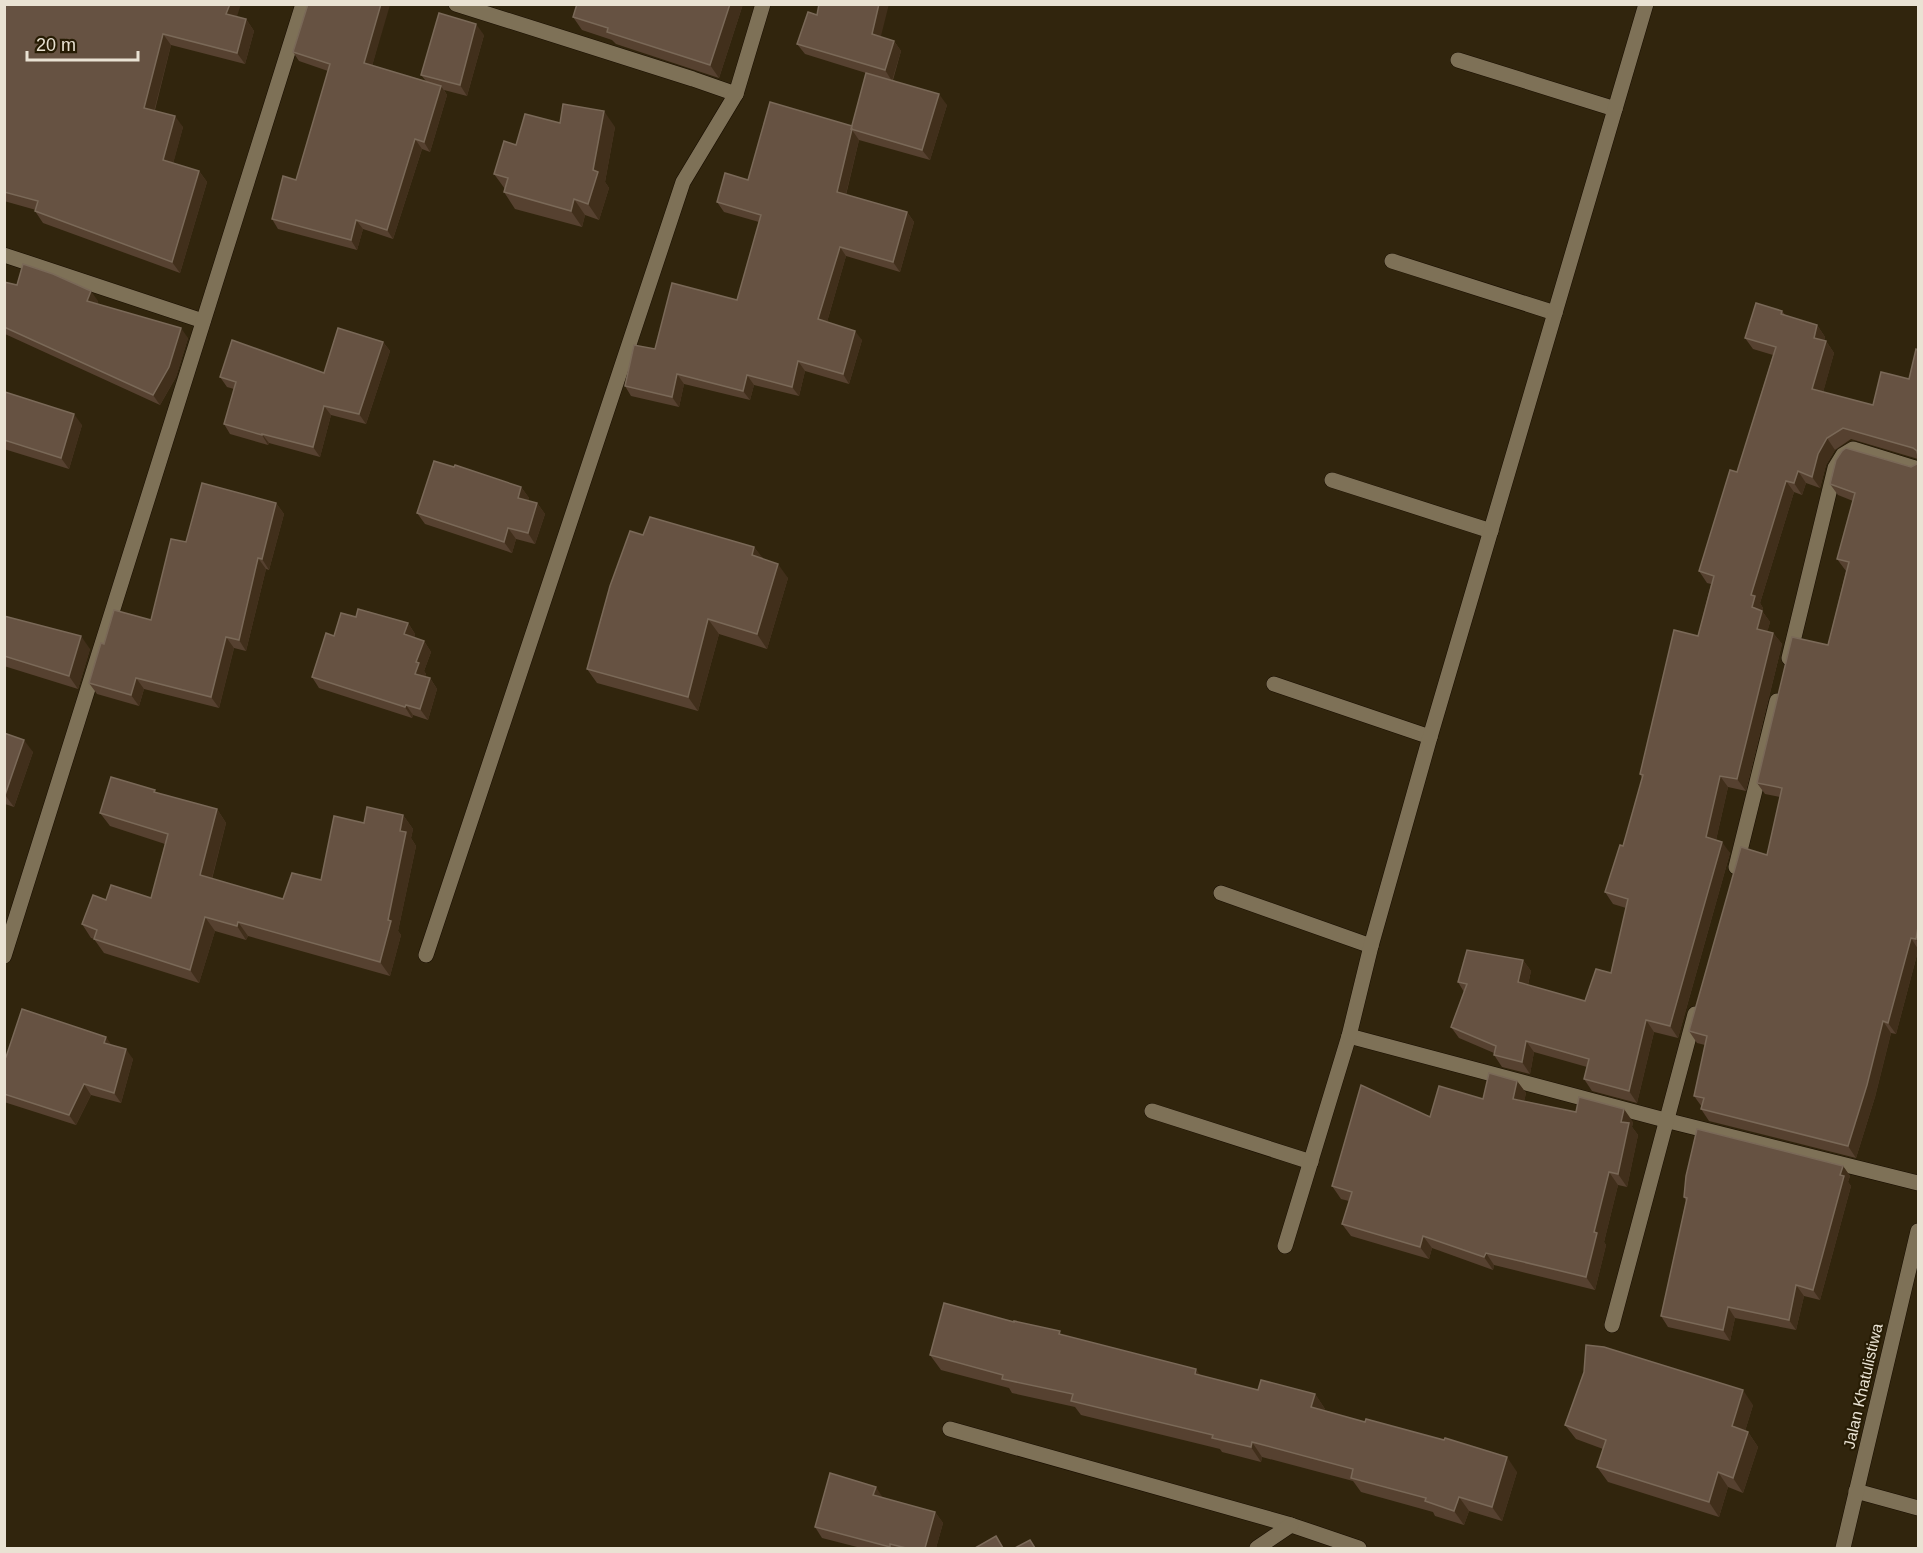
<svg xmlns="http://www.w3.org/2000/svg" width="1923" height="1553" viewBox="0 0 1923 1553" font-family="Arial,sans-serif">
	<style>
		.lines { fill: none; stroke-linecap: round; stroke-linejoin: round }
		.minor-casing { stroke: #190e00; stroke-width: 16 }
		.tertiary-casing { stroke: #190e00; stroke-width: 16 }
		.minor { stroke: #7e7157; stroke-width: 15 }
		.tertiary { stroke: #7e7157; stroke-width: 15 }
		.wall { fill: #564130 }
		.shaded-wall { fill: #412f1b }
		.building { fill: #665242; stroke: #7a6958; stroke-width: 1.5 }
		.labels { text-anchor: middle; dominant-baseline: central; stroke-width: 4.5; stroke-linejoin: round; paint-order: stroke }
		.street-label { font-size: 16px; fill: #e9e2d3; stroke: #271c04 }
	</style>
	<rect width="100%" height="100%" fill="#31250d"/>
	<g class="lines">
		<defs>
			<g id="minor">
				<path d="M 456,4 L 693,79 L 736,94"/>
				<path d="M 1458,60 L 1615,109"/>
				<path d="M 4,255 L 203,321"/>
				<path d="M 1392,261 L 1555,313"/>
				<path d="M 1332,480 L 1491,531"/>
				<path d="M 1789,658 L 1835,468 L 1843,455 L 1853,449 L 1918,469"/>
				<path d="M 1274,684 L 1430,737"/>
				<path d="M 1736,867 L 1777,701"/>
				<path d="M 1221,893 L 1371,946"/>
				<path d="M 426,955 L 683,182 L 736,94 L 763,4"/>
				<path d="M 4,956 L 303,4"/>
				<path d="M 1349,1036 L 1665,1120 L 1918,1183"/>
				<path d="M 1152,1111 L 1311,1162"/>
				<path d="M 1285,1246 L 1349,1036 L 1371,946 L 1430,737 L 1646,4"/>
				<path d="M 1612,1325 L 1695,1014"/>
				<path d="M 950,1429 L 1291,1525 L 1359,1548"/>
				<path d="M 1856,1491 L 1918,1508"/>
				<path d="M 1257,1548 L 1291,1525"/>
			</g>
			<path id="tertiary" d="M 1843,1548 L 1918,1231"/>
		</defs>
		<use href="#minor" class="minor-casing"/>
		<use href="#tertiary" class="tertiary-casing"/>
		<use href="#minor" class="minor"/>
		<use href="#tertiary" class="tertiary"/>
	</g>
	<g class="wall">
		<path d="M 4,4 L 237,17 L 246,19 L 254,31 L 245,64 L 171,45 L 155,110 L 183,127 L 173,163 L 199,171 L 207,182 L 180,273 L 43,223 L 35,211 L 36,210 L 4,201 Z"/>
		<path d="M 308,4 L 389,4 L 372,66 L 426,81 L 421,75 L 484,35 L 467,96 L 444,90 L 447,95 L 430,152 L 422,149 L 393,239 L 363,229 L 357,250 L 278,229 L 272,219 L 296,180 L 328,71 L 299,61 L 293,52 Z"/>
		<path d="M 577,4 L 743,4 L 719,78 L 616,44 L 612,40 L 582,30 L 573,17 Z"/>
		<path d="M 881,37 L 894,41 L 901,51 L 893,80 L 947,105 L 930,160 L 859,140 L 846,195 L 907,212 L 914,222 L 900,272 L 846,256 L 827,322 L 862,340 L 849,384 L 805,371 L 799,396 L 754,385 L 750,400 L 684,384 L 679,407 L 631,396 L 625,386 L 655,349 L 737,300 L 759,222 L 724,212 L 717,202 L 748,180 L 852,126 L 866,73 L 805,54 L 797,44 Z"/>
		<path d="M 560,123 L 615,127 L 605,182 L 609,188 L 599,220 L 585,215 L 582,227 L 515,209 L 504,192 L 505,189 L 494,174 L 516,145 Z"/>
		<path d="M 4,282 L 98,301 L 97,304 L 188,338 L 176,377 L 160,405 L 5,334 L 4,337 Z"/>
		<path d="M 1782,311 L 1786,316 L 1817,325 L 1825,337 L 1824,341 L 1826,341 L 1834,353 L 1823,392 L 1873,405 L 1909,379 L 1918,350 L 1918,459 L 1851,439 L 1835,450 L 1826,465 L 1820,488 L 1806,483 L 1802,495 L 1794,492 L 1760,603 L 1763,608 L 1762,611 L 1770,622 L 1767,632 L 1773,633 L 1782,644 L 1746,791 L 1728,787 L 1716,840 L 1730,853 L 1678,1038 L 1654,1032 L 1637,1103 L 1592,1091 L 1584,1079 L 1587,1067 L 1534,1052 L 1530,1074 L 1502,1067 L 1494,1055 L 1494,1053 L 1459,1038 L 1451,1027 L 1464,992 L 1458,982 L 1523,960 L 1531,971 L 1528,985 L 1585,1001 L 1611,973 L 1626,908 L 1613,904 L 1605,892 L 1623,846 L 1642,778 L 1640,774 L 1698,636 L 1711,584 L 1707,583 L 1699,571 L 1737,472 L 1773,355 L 1753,349 L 1745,338 Z"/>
		<path d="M 383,342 L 390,351 L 366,424 L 331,415 L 320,457 L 269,443 L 268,445 L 230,434 L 224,424 L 234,389 L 227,387 L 220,377 L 324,373 Z"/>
		<path d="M 4,395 L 82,425 L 69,469 L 4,449 Z"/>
		<path d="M 1918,461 L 1918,951 L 1896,1034 L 1891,1033 L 1875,1097 L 1856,1158 L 1709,1121 L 1701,1109 L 1702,1107 L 1694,1096 L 1705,1045 L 1697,1043 L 1689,1031 L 1767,855 L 1780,797 L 1765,794 L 1757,783 L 1828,645 L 1846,571 L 1837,559 L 1853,501 L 1838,495 L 1830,484 L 1911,467 L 1917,464 Z"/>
		<path d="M 521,487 L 529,498 L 528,501 L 537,503 L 545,514 L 535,544 L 516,539 L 512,553 L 425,524 L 417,513 Z"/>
		<path d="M 276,503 L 284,514 L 269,570 L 266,569 L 246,651 L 234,648 L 219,708 L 144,689 L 139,706 L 97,694 L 89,683 L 104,644 L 151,620 L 186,542 Z"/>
		<path d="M 643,535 L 754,547 L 763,559 L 788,578 L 767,649 L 719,634 L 698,711 L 597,683 L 587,669 Z"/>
		<path d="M 4,616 L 90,649 L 78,689 L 4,666 Z"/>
		<path d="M 356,617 L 408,623 L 415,634 L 414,638 L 424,641 L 431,652 L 424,671 L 426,674 L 425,677 L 430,678 L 437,689 L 428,720 L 413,715 L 412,718 L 319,688 L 312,677 L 334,636 Z"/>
		<path d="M 4,733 L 33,752 L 14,807 L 5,804 L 4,807 Z"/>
		<path d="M 156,793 L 217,809 L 226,823 L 212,879 L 283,899 L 321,880 L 364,823 L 403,815 L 413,829 L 411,838 L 416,846 L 398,931 L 401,935 L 390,976 L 248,936 L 246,940 L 215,931 L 199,983 L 104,953 L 94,939 L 91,938 L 82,924 L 106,900 L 151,898 L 165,844 L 110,826 L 100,813 Z"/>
		<path d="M 111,1045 L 133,1059 L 121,1103 L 91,1095 L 76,1125 L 4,1102 L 4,1057 Z"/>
		<path d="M 1517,1081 L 1526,1093 L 1524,1101 L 1576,1112 L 1633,1122 L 1632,1127 L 1638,1135 L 1627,1187 L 1618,1185 L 1604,1242 L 1606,1245 L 1595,1290 L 1494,1265 L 1493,1270 L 1432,1248 L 1429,1259 L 1351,1236 L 1342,1224 L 1349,1201 L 1341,1199 L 1332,1186 L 1483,1099 Z"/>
		<path d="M 1843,1166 L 1850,1176 L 1848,1182 L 1851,1186 L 1820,1300 L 1804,1296 L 1796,1330 L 1735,1318 L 1730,1341 L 1668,1327 L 1661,1316 L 1686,1201 L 1684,1197 Z"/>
		<path d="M 1063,1335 L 1201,1376 L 1258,1390 L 1315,1394 L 1325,1409 L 1324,1410 L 1517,1472 L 1502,1521 L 1469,1511 L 1464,1525 L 1435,1516 L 1433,1512 L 1361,1492 L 1353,1481 L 1262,1457 L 1261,1462 L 1222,1452 L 1220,1449 L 1081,1415 L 1075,1407 L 1012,1393 L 1009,1388 L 941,1370 L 930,1355 Z"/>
		<path d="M 1753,1405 L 1745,1431 L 1748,1432 L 1758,1447 L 1743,1493 L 1728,1487 L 1719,1517 L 1608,1482 L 1597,1467 L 1603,1449 L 1576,1439 L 1565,1425 Z"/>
		<path d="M 883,1498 L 935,1512 L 943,1523 L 936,1548 L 861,1548 L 822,1538 L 815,1527 Z"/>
	</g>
	<g class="shaded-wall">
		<path d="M 230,4 L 241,4 L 234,26 L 226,14 Z"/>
		<path d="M 381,4 L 390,5 L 370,73 L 364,63 Z"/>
		<path d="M 730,4 L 743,4 L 719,78 L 710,65 Z"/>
		<path d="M 879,4 L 889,4 L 879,44 L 872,34 Z"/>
		<path d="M 246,19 L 254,31 L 245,64 L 237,53 Z"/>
		<path d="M 476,24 L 484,35 L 467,96 L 460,85 Z"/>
		<path d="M 163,34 L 171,45 L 152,119 L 144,108 Z"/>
		<path d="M 894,41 L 901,51 L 892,81 L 885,70 Z"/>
		<path d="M 441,86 L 447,95 L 430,152 L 424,142 Z"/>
		<path d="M 939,94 L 947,105 L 930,160 L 922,150 Z"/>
		<path d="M 604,111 L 615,127 L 605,182 L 609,188 L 599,220 L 588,204 L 593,170 Z"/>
		<path d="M 175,116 L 183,127 L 171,172 L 163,160 Z"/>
		<path d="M 852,130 L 859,140 L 844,202 L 837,192 Z"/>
		<path d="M 415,139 L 422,149 L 393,239 L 387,230 Z"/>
		<path d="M 199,171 L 207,182 L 180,273 L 172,262 Z"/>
		<path d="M 574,199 L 585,215 L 582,227 L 571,211 Z"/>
		<path d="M 907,212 L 914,222 L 900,272 L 893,262 Z"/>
		<path d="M 356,220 L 363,229 L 357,250 L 351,240 Z"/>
		<path d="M 840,247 L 846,256 L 825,329 L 818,319 Z"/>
		<path d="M 91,291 L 98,301 L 94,311 L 87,301 Z"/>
		<path d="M 1817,325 L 1825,337 L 1822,349 L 1814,338 Z"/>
		<path d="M 181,328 L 188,338 L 176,377 L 160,405 L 153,395 Z"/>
		<path d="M 855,331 L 862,340 L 849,384 L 843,374 Z"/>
		<path d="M 1826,341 L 1834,353 L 1821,400 L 1812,389 Z"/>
		<path d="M 383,342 L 390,351 L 366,424 L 359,414 Z"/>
		<path d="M 798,361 L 805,371 L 799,396 L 792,387 Z"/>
		<path d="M 677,374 L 684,384 L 679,407 L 672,397 Z"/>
		<path d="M 747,375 L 754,385 L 750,400 L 743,391 Z"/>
		<path d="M 324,406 L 331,415 L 320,457 L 313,447 Z"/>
		<path d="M 74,414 L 82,425 L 69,469 L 61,458 Z"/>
		<path d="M 262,434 L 269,443 L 268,445 L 262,435 Z"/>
		<path d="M 1827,438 L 1835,450 L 1826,465 L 1820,488 L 1812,477 L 1818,454 Z"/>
		<path d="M 1798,471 L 1806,483 L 1802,495 L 1794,483 Z"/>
		<path d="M 1786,481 L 1794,492 L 1760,603 L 1763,608 L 1762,611 L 1770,622 L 1765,641 L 1757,629 L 1752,607 L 1751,595 Z"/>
		<path d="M 521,487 L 529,498 L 526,509 L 518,498 Z"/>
		<path d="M 276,503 L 284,514 L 269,570 L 262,559 Z"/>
		<path d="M 537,503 L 545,514 L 535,544 L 528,533 Z"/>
		<path d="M 508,528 L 516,539 L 512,553 L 504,542 Z"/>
		<path d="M 754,547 L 765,561 L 752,555 Z"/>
		<path d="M 258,558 L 266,569 L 246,651 L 239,640 Z"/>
		<path d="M 778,564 L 788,578 L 767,649 L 757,634 Z"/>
		<path d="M 708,619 L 719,634 L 698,711 L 688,697 Z"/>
		<path d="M 408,623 L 415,634 L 412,645 L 404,634 Z"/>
		<path d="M 1773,633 L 1782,644 L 1746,791 L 1737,779 Z"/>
		<path d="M 81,636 L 90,649 L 78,689 L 69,676 Z"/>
		<path d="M 226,637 L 234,648 L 219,708 L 211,697 Z"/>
		<path d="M 424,641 L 431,652 L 424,671 L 426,674 L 423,684 L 415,674 L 416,662 Z"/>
		<path d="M 136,678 L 144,689 L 139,706 L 131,695 Z"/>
		<path d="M 430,678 L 437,689 L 428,720 L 420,709 Z"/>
		<path d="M 406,705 L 413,715 L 412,718 L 405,707 Z"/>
		<path d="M 24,740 L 33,752 L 14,807 L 5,795 Z"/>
		<path d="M 1720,776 L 1728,787 L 1714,849 L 1706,837 Z"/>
		<path d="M 217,809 L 226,823 L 209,889 L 200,875 Z"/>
		<path d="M 403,815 L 413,829 L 411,838 L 416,846 L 398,931 L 401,935 L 390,976 L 380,962 L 388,920 L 400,831 Z"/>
		<path d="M 1722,842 L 1730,853 L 1678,1038 L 1670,1026 Z"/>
		<path d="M 205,917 L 215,931 L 199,983 L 190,970 Z"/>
		<path d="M 238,922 L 248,936 L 246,940 L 237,926 Z"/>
		<path d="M 1918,927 L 1918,943 L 1916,939 Z"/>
		<path d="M 1911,938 L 1918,949 L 1918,951 L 1896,1034 L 1888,1023 Z"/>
		<path d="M 1523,960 L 1531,971 L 1526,993 L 1518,982 Z"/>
		<path d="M 1646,1020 L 1654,1032 L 1637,1103 L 1629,1091 Z"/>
		<path d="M 1883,1021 L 1891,1033 L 1875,1097 L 1856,1158 L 1848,1146 Z"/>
		<path d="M 106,1037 L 113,1047 L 104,1043 Z"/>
		<path d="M 1526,1041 L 1534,1052 L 1530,1074 L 1522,1062 Z"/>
		<path d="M 126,1049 L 133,1059 L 121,1103 L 114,1093 Z"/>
		<path d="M 1517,1081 L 1526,1093 L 1522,1111 L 1513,1099 Z"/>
		<path d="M 84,1084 L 91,1095 L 76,1125 L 69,1115 Z"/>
		<path d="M 1624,1109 L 1633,1122 L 1632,1127 L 1638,1135 L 1627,1187 L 1618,1174 L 1621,1122 Z"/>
		<path d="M 1843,1166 L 1850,1176 L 1848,1182 L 1851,1186 L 1820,1300 L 1813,1290 Z"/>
		<path d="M 1609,1172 L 1618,1185 L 1604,1242 L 1606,1245 L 1595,1290 L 1586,1277 L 1594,1232 Z"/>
		<path d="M 1423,1236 L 1432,1248 L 1429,1259 L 1420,1247 Z"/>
		<path d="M 1486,1253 L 1494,1265 L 1493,1270 L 1484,1257 Z"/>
		<path d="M 1796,1285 L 1804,1296 L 1796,1330 L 1789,1320 Z"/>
		<path d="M 1728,1307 L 1735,1318 L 1730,1341 L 1723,1330 Z"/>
		<path d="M 1196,1369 L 1206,1383 L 1195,1374 Z"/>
		<path d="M 1743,1390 L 1753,1405 L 1742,1441 L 1732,1426 Z"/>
		<path d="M 1315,1394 L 1325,1409 L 1322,1421 L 1311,1407 Z"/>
		<path d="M 1748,1432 L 1758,1447 L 1743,1493 L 1733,1478 Z"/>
		<path d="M 1252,1442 L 1262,1457 L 1261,1462 L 1251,1447 Z"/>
		<path d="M 1507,1457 L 1517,1472 L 1502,1521 L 1492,1507 Z"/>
		<path d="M 1718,1472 L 1728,1487 L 1719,1517 L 1709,1502 Z"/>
		<path d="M 876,1487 L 883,1498 L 873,1495 Z"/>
		<path d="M 1459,1497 L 1469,1511 L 1464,1525 L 1454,1511 Z"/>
		<path d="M 935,1512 L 943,1523 L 936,1548 L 925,1548 Z"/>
	</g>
	<g class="building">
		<path d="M 4,4 L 230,4 L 226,14 L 246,19 L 237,53 L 163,34 L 144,108 L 175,116 L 163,160 L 199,171 L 172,262 L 35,211 L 38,201 L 4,192 Z"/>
		<path d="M 308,4 L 381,4 L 364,63 L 441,86 L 424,142 L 415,139 L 387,230 L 356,220 L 351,240 L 272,219 L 283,176 L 296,180 L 330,64 L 293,52 Z"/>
		<path d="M 577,4 L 730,4 L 710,65 L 607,32 L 608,28 L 573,17 Z"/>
		<path d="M 819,4 L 879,4 L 872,34 L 894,41 L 885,70 L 797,44 L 808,12 L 817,15 Z"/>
		<path d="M 439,13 L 476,24 L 460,85 L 421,75 Z"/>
		<path d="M 866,73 L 939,94 L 922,150 L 851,129 Z"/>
		<path d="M 770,102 L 852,126 L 851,129 L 852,129 L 837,192 L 907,212 L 893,262 L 840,247 L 818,319 L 855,331 L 843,374 L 798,361 L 792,387 L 747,375 L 743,391 L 677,374 L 672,397 L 625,386 L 634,345 L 655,349 L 672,283 L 737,300 L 761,215 L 717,202 L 725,173 L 748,180 Z"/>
		<path d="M 563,104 L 604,111 L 593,170 L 598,172 L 588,204 L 574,199 L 571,211 L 504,192 L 508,178 L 494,174 L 504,141 L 516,145 L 525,114 L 560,123 Z"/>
		<path d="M 23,264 L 53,274 L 91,291 L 87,301 L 181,328 L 169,367 L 153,395 L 4,327 L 4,282 L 17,285 Z"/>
		<path d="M 1756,303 L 1782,311 L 1781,314 L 1817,325 L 1814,338 L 1826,341 L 1812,389 L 1873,405 L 1881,372 L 1909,379 L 1916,349 L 1918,350 L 1918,456 L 1917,451 L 1913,448 L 1843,428 L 1827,438 L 1818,454 L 1812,477 L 1798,471 L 1794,483 L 1786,481 L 1751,595 L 1755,596 L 1752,607 L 1762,611 L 1757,629 L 1773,633 L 1737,779 L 1720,776 L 1706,837 L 1722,842 L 1670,1026 L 1646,1020 L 1629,1091 L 1584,1079 L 1589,1059 L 1526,1041 L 1522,1062 L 1494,1055 L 1496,1046 L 1451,1027 L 1467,984 L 1458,982 L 1467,950 L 1523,960 L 1518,982 L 1585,1001 L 1596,969 L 1611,973 L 1628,899 L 1605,892 L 1620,845 L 1623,846 L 1643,775 L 1640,774 L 1674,630 L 1698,636 L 1714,576 L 1699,571 L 1730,470 L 1737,472 L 1776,347 L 1745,338 Z"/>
		<path d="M 338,328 L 383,342 L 359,414 L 324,406 L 313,447 L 262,434 L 262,435 L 224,424 L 236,382 L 220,377 L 232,340 L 324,373 Z"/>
		<path d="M 5,392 L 74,414 L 61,458 L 4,440 L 4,395 Z"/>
		<path d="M 1846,448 L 1911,467 L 1917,464 L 1918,461 L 1918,927 L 1916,939 L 1911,938 L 1888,1023 L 1883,1021 L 1867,1085 L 1848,1146 L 1701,1109 L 1704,1098 L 1694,1096 L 1707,1036 L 1689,1031 L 1741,847 L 1767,855 L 1782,788 L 1757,783 L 1792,637 L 1828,645 L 1849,562 L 1837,559 L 1855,493 L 1830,484 L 1836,460 L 1842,451 Z"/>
		<path d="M 434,461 L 454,467 L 455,465 L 521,487 L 518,498 L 537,503 L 528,533 L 508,528 L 504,542 L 417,513 Z"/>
		<path d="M 202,483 L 276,503 L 262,559 L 258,558 L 239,640 L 226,637 L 211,697 L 136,678 L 131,695 L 89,683 L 101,643 L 104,644 L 114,610 L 151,620 L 171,539 L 186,542 Z"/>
		<path d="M 650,517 L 754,547 L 752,555 L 778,564 L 757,634 L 708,619 L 688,697 L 587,669 L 610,586 L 630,531 L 643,535 Z"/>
		<path d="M 358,609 L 408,623 L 404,634 L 424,641 L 416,662 L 419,663 L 415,674 L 430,678 L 420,709 L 406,705 L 405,707 L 312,677 L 326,633 L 334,636 L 341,613 L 356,617 Z"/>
		<path d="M 4,616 L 81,636 L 69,676 L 4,656 Z"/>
		<path d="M 4,733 L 24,740 L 5,795 L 4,794 Z"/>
		<path d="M 111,777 L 155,790 L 154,792 L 217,809 L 200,875 L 283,899 L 292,873 L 321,880 L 334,816 L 364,823 L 367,807 L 403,815 L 400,831 L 406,832 L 388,920 L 391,921 L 380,962 L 238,922 L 237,926 L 205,917 L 190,970 L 94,939 L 97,930 L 82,924 L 93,895 L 106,900 L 111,885 L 151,898 L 168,834 L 100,813 Z"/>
		<path d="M 22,1009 L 106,1037 L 104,1043 L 126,1049 L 114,1093 L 84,1084 L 69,1115 L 4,1094 L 4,1057 L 6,1057 Z"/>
		<path d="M 1489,1073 L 1517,1081 L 1513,1099 L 1576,1112 L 1579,1097 L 1624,1109 L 1621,1122 L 1629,1123 L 1618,1174 L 1609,1172 L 1594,1232 L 1597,1233 L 1586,1277 L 1486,1253 L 1484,1257 L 1423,1236 L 1420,1247 L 1342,1224 L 1352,1192 L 1332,1186 L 1361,1085 L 1430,1117 L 1439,1086 L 1483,1099 Z"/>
		<path d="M 1697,1129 L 1843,1166 L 1840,1175 L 1844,1176 L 1813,1290 L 1796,1285 L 1789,1320 L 1728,1307 L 1723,1330 L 1661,1316 L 1687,1198 L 1684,1197 L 1686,1176 Z"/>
		<path d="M 944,1303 L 1014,1322 L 1014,1321 L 1060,1331 L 1059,1334 L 1196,1369 L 1195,1374 L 1258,1390 L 1261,1380 L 1315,1394 L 1311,1407 L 1365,1422 L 1366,1419 L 1444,1440 L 1445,1438 L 1507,1457 L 1492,1507 L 1459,1497 L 1454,1511 L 1425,1501 L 1426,1498 L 1351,1478 L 1353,1469 L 1252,1442 L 1251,1447 L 1212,1438 L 1213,1435 L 1071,1401 L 1073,1394 L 1002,1379 L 1003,1375 L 930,1355 Z"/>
		<path d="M 1586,1345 L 1604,1347 L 1743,1390 L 1732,1426 L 1748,1432 L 1733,1478 L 1718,1472 L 1709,1502 L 1597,1467 L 1606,1440 L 1565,1425 L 1584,1372 Z"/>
		<path d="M 830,1473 L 876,1487 L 873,1495 L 935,1512 L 925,1548 L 906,1548 L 890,1544 L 890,1547 L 815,1527 Z"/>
		<path d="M 996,1536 L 1003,1548 L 975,1548 Z"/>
		<path d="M 1030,1540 L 1035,1548 L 1015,1548 Z"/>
	</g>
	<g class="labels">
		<g class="street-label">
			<text transform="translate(1863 1386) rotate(-77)">Jalan Khatulistiwa</text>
		</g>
	</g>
	<rect width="1923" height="1553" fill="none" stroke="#e9e2d3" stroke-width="12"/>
	<path d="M27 51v9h111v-9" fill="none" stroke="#e9e2d3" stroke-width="3"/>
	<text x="36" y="51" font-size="18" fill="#e9e2d3" stroke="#271c04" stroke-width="4.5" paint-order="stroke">20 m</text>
</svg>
